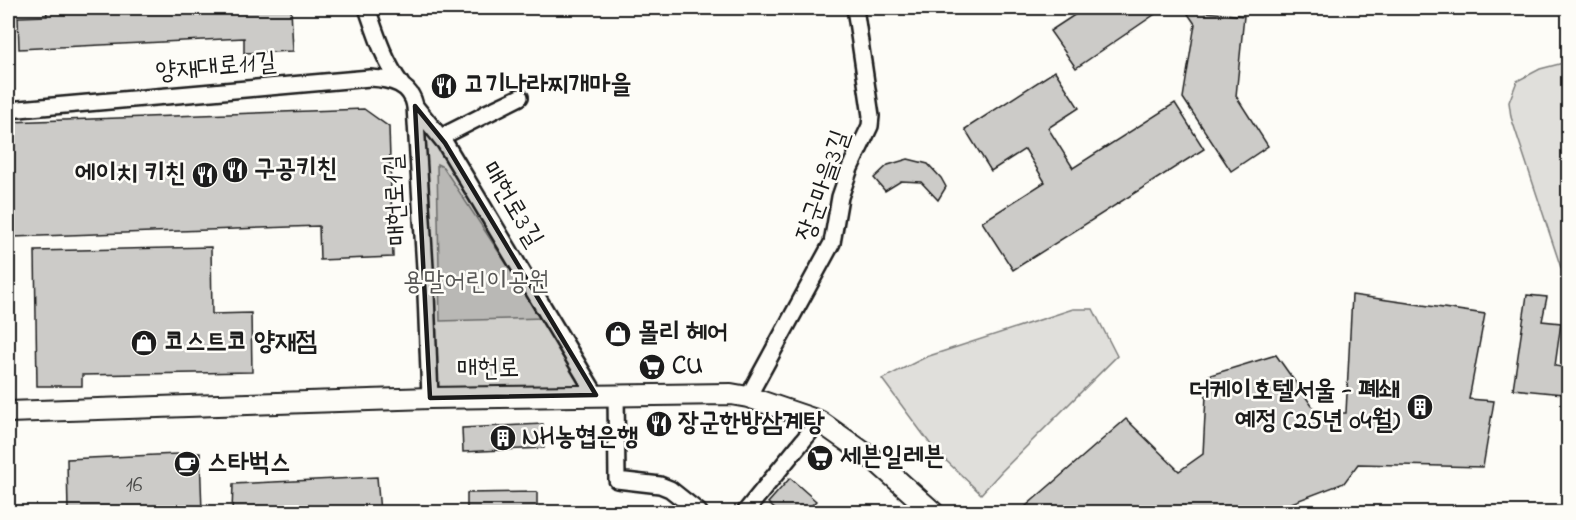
<svg xmlns="http://www.w3.org/2000/svg" width="1576" height="520" viewBox="0 0 1576 520" font-family="'Indie Flower','Poor Story',sans-serif">
	<style>
		.green { fill: #e0dfdb; stroke: #7e7e7c; stroke-width: 1.5 }
		.building { fill: #cccbc8; stroke: #1c1c1c; stroke-width: 1.5 }
		.lines { fill: none; stroke-linecap: round; stroke-linejoin: round }
		.minor-casing { stroke: #1c1c1c; stroke-width: 20 }
		.major-casing { stroke: #1c1c1c; stroke-width: 24 }
		.minor { stroke: #fdfcf7; stroke-width: 15 }
		.major { stroke: #fdfcf7; stroke-width: 20 }
		.marked { fill: #1c1c1c; fill-opacity: 0.2; stroke: #1c1c1c; stroke-width: 4.5; stroke-linejoin: round }
		.labels { text-anchor: middle; dominant-baseline: central; stroke-width: 5; stroke-linejoin: round; paint-order: stroke }
		.number-label { font-size: 22px; fill: #484847 }
		.street-label { font-size: 26px; fill: #1c1c1c; stroke: #fdfcf7 }
		.poi-label { font-size: 26px; font-weight: bold; fill: #1c1c1c; stroke: #fdfcf7; text-anchor: start }
		.park-label { font-size: 26px; fill: #575655; stroke: #fdfcf7 }
	</style>
	<rect width="100%" height="100%" fill="#fdfcf7"/>
	<filter id="ink" filterUnits="userSpaceOnUse"><feTurbulence type="fractalNoise" baseFrequency=".0167" numOctaves="2"/><feDisplacementMap in="SourceGraphic" scale="12" xChannelSelector="R" yChannelSelector="G"/><feConvolveMatrix kernelMatrix="1 2 1 2 8 2 1 2 1" color-interpolation-filters="sRGB"/></filter>
	<g filter="url(#ink)">
		<g class="green">
			<path d="M 1563,63 L 1568,64 L 1568,289 L 1511,117 L 1509,102 L 1517,81 L 1540,69 Z"/>
			<path d="M 437,164 L 443,167 L 542,318 L 440,321 Z"/>
			<path d="M 1073,309 L 1093,309 L 1117,356 L 1001,472 L 981,494 L 934,449 L 882,379 L 926,357 Z"/>
		</g>
		<g class="building">
			<path d="M 46,8 L 102,8 L 102,13 L 219,8 L 291,8 L 293,51 L 244,53 L 244,38 L 19,49 L 18,17 L 47,16 Z"/>
			<path d="M 1085,8 L 1164,8 L 1076,68 L 1050,31 Z"/>
			<path d="M 1184,8 L 1201,8 L 1205,12 L 1244,16 L 1236,96 L 1268,146 L 1231,171 L 1183,98 L 1195,24 Z"/>
			<path d="M 1055,71 L 1079,108 L 1048,128 L 1073,168 L 1175,103 L 1204,149 L 1013,270 L 982,222 L 1045,182 L 1025,149 L 991,171 L 965,129 Z"/>
			<path d="M 364,109 L 389,127 L 393,257 L 320,260 L 319,226 L 13,237 L 9,122 Z"/>
			<path d="M 908,159 L 928,164 L 941,178 L 946,187 L 938,200 L 921,182 L 901,181 L 885,191 L 874,178 L 888,165 Z"/>
			<path d="M 211,247 L 212,314 L 251,313 L 252,372 L 82,375 L 82,386 L 37,386 L 35,251 Z"/>
			<path d="M 1352,295 L 1485,314 L 1469,399 L 1494,401 L 1483,467 L 1358,464 L 1344,483 L 1268,512 L 1032,512 L 1026,506 L 1126,419 L 1179,471 L 1203,454 L 1207,376 L 1276,355 L 1317,413 L 1346,413 Z"/>
			<path d="M 1527,295 L 1547,297 L 1542,321 L 1561,323 L 1555,366 L 1567,368 L 1563,394 L 1513,389 Z"/>
			<path d="M 543,424 L 544,448 L 463,452 L 462,428 Z"/>
			<path d="M 200,453 L 202,512 L 68,512 L 67,459 Z"/>
			<path d="M 377,477 L 380,512 L 232,512 L 233,484 Z"/>
			<path d="M 790,478 L 816,501 L 805,512 L 778,512 L 768,503 Z"/>
			<path d="M 537,492 L 537,512 L 467,512 L 467,493 Z"/>
		</g>
		<g class="lines">
			<defs>
				<g id="minor">
					<path d="M 367,8 C 376,34 384,61 401,84"/>
					<path d="M 415,106 L 445,143 L 596,395"/>
					<path d="M 8,110 L 370,78 C 391,79 411,84 415,106 L 425,268 L 430,398"/>
					<path d="M 441,137 L 520,97 L 484,114"/>
					<path d="M 616,394 L 617,480 L 660,485 L 670,489 L 699,512"/>
					<path d="M 748,397 L 832,243 L 840,197 L 850,168 L 870,126 L 871,116 L 855,8"/>
					<path d="M 745,512 L 819,421"/>
				</g>
				<path id="major" d="M 8,412 L 430,398 L 731,394 L 748,397 L 819,421 L 877,462 L 933,512"/>
			</defs>
			<use href="#minor" class="minor-casing"/>
			<use href="#major" class="major-casing"/>
			<use href="#minor" class="minor"/>
			<use href="#major" class="major"/>
		</g>
	</g>
	<path class="marked" d="M 415,106 L 445,143 L 596,395 L 430,398 Z"/>
	<defs>
		<symbol id="restaurant-disc" viewBox="-11 -11 22 22"><circle r="9.5" fill="#1c1c1c" stroke="#fdfcf7"/><path d="M-5-6h1v4h1v-4h1v4h1v-4h1v5L-1.5 .5V6h-2V.5L-5-1ZM5-6V6H3V1.5H1.5Q1.5-4 5-6Z" fill="#fff"/></symbol>
		<symbol id="shop-disc" viewBox="-11 -11 22 22"><circle r="9.5" fill="#1c1c1c" stroke="#fdfcf7"/><path d="M-5-2.5h2.3a2.7 3.5 0 0 1 5.4 0H5L5.5 6h-11ZM-1.5-2.5h3a1.5 2.3 0 0 0-3 0Z" fill="#fff"/></symbol>
		<symbol id="supermarket-disc" viewBox="-11 -11 22 22"><circle r="9.5" fill="#1c1c1c" stroke="#fdfcf7"/><path d="M-6-5.5h2.5l.6 2H6L4.5 2H-2.5L-4.4-4H-6ZM-1.5 3.2a1.3 1.3 0 1 0 .1 0ZM3 3.2a1.3 1.3 0 1 0 .1 0Z" fill="#fff"/></symbol>
		<symbol id="building-disc" viewBox="-11 -11 22 22"><circle r="9.5" fill="#1c1c1c" stroke="#fdfcf7"/><path d="M-4-6H4V6H1V3H-1V6H-4ZM-2.5-4.3h1.7v1.8h-1.7ZM.8-4.3h1.7v1.8H.8ZM-2.5-1h1.7V.8h-1.7ZM.8-1h1.7V.8H.8Z" fill="#fff"/></symbol>
		<symbol id="cafe-disc" viewBox="-11 -11 22 22"><circle r="9.5" fill="#1c1c1c" stroke="#fdfcf7"/><path d="M-5.5-4.5H6V0H3Q3 3.5 0 3.5H-2.5Q-5.5 3.5-5.5 0ZM3-3.2v2h1.7v-2ZM-6 4.5H4V6H-6Z" fill="#fff"/></symbol>
	</defs>
	<g fill-rule="evenodd">
		<use href="#restaurant-disc" x="429" y="71" width="30" height="30"/>
		<use href="#restaurant-disc" x="220" y="155" width="30" height="30"/>
		<use href="#restaurant-disc" x="190" y="160" width="30" height="30"/>
		<use href="#shop-disc" x="603" y="319" width="30" height="30"/>
		<use href="#shop-disc" x="129" y="328" width="30" height="30"/>
		<use href="#supermarket-disc" x="637" y="352" width="30" height="30"/>
		<use href="#building-disc" x="1405" y="392" width="30" height="30"/>
		<use href="#restaurant-disc" x="644" y="409" width="30" height="30"/>
		<use href="#building-disc" x="488" y="423" width="30" height="30"/>
		<use href="#supermarket-disc" x="805" y="443" width="30" height="30"/>
		<use href="#cafe-disc" x="172" y="449" width="30" height="30"/>
	</g>
	<g class="labels">
		<g class="number-label">
			<text x="134" y="486">16</text>
		</g>
		<g class="street-label">
			<text transform="translate(216 68) rotate(-5)">양재대로11길</text>
			<text transform="translate(824 186) rotate(-71)">장군마을3길</text>
			<text transform="translate(397 200) rotate(-93)">매헌로1길</text>
			<text transform="translate(511 205) rotate(59)">매헌로3길</text>
			<text transform="translate(488 370) rotate(-1)">매헌로</text>
		</g>
		<g class="poi-label">
			<text x="464" y="86">고기나라찌개마을</text>
			<text x="254" y="170">구공키친</text>
			<text x="186" y="175" text-anchor="end">에이치 키친</text>
			<text x="638" y="334">몰리 헤어</text>
			<text x="164" y="343">코스트코 양재점</text>
			<text x="672" y="367">CU</text>
			<text x="1400" y="392" text-anchor="end">더케이호텔서울 - 폐쇄<tspan x="1400" dy="30">예정 (25년 04월)</tspan></text>
			<text x="678" y="424">장군한방삼계탕</text>
			<text x="522" y="438">NH농협은행</text>
			<text x="840" y="458">세븐일레븐</text>
			<text x="207" y="464">스타벅스</text>
		</g>
		<g class="park-label">
			<text x="476" y="283">용말어린이공원</text>
		</g>
	</g>
	<rect width="1576" height="520" fill="none" stroke="#fdfcf7" stroke-width="30"/>
	<rect x="15" y="15" width="1546" height="490" fill="none" stroke="#1c1c1c" stroke-width="2" filter="url(#ink)"/>
</svg>
